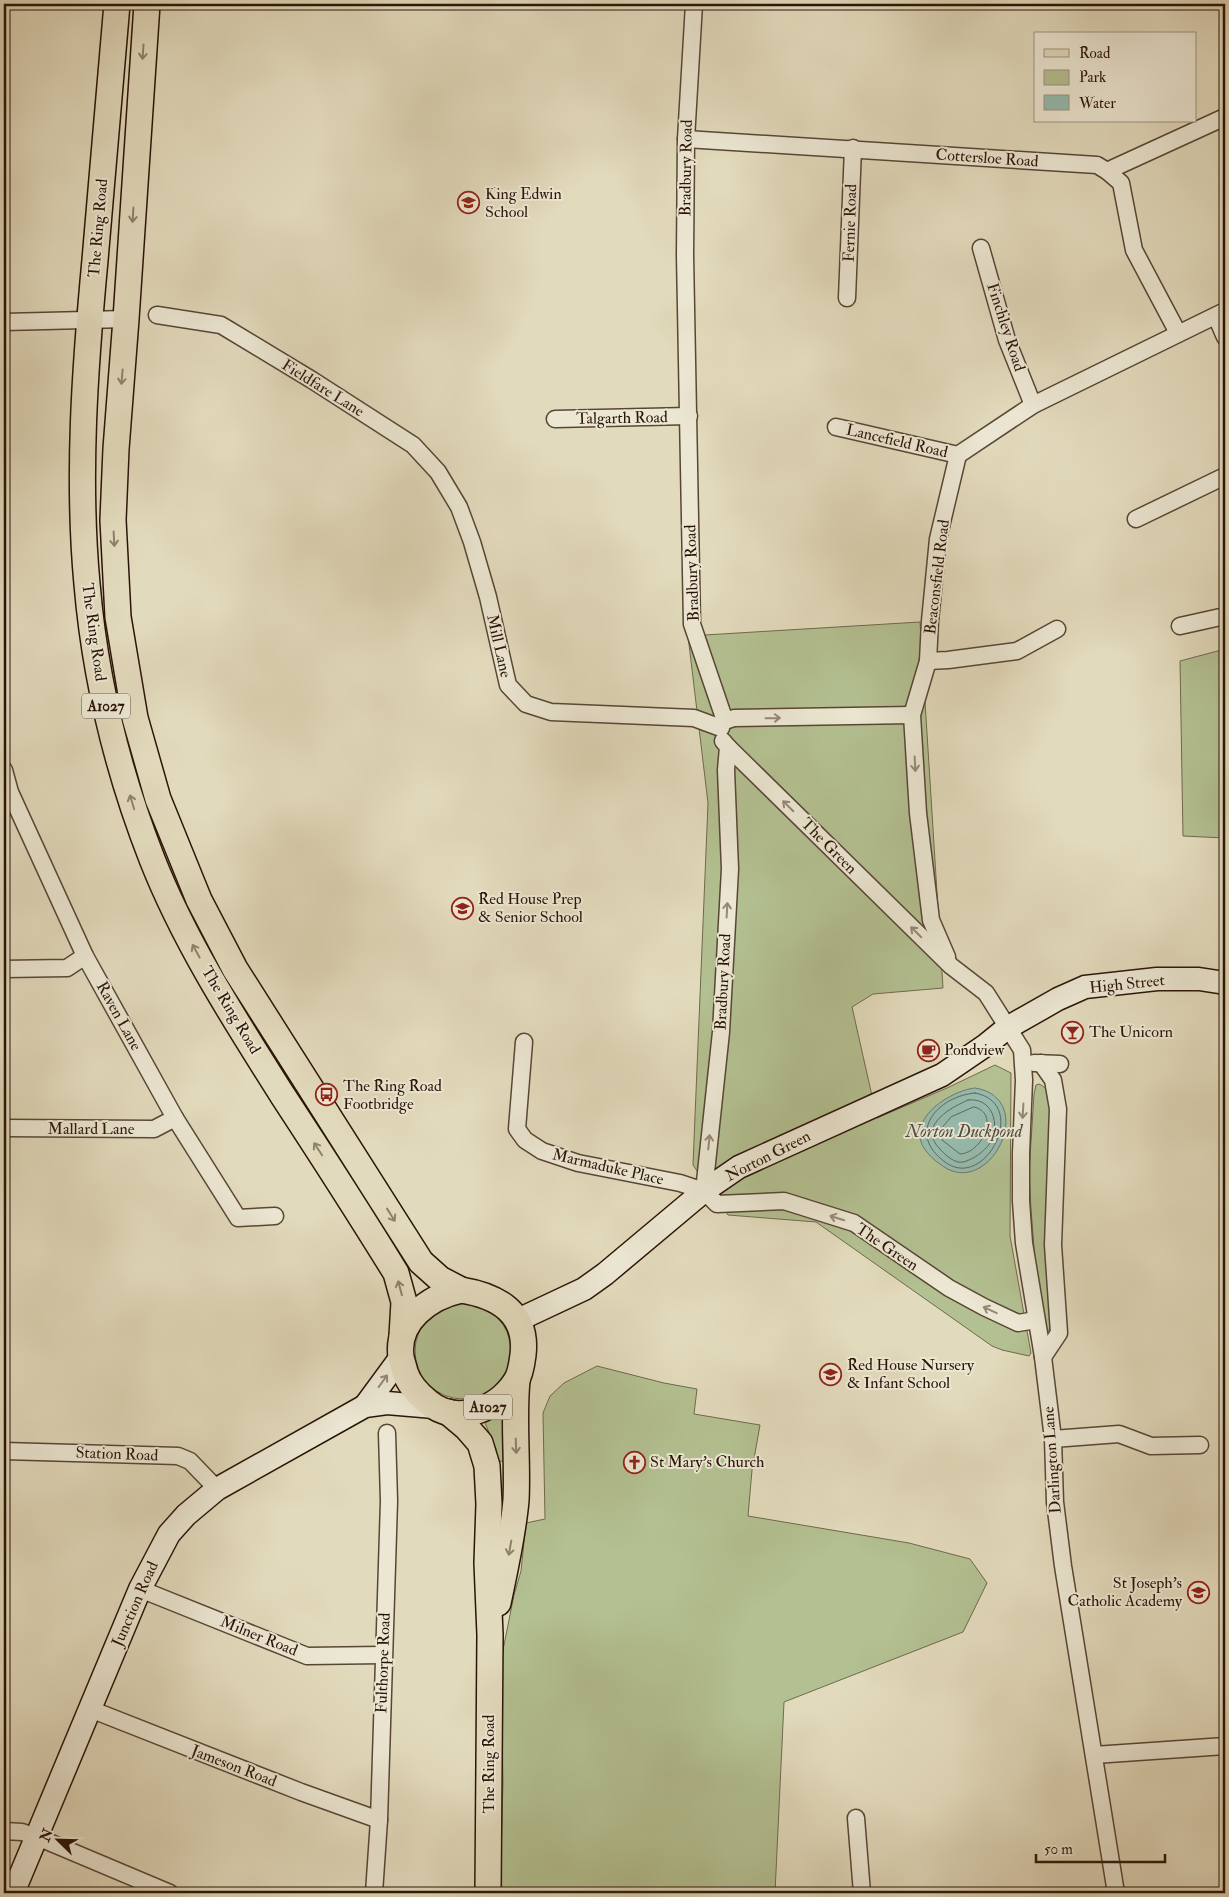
<svg xmlns="http://www.w3.org/2000/svg" width="1229" height="1897" viewBox="0 0 1229 1897" font-family="'IM FELL Double Pica',serif">
	<style>
		.green { fill: #b3c091; stroke: #6e6a4c }
		.water { fill: #95bbae; stroke: #6a786c }
		.lines { fill: none; stroke-linecap: round; stroke-linejoin: round }
		.shore { stroke: #60685b; stroke-width: 1 }
		.minor-casing { stroke: #584635; stroke-width: 19 }
		.secondary-casing { stroke: #2a1408; stroke-width: 25 }
		.primary-casing { stroke: #2a1408; stroke-width: 28 }
		.minor { stroke: #ece7d3; stroke-width: 16 }
		.secondary { stroke: #ece7d3; stroke-width: 22 }
		.primary { stroke: #e2dabc; stroke-width: 25 }
		.oneway { stroke: #8f816b }
		.oneway2 { stroke: #958878 }
		.labels { text-anchor: middle; dominant-baseline: central; stroke-width: 4; stroke-linejoin: round; paint-order: stroke }
		.shield { fill: #ece7d3; stroke: #645345; stroke-width: 1 }
		.shield-label { font-size: 15px; font-weight: bold; fill: #2a1408 }
		.street-label { font-size: 16px; fill: #2a1408; stroke: #ece7d3 }
		.poi-label { font-size: 16px; fill: #2a1408; stroke: #ece7d3; text-anchor: start }
		.water-label { font-size: 18px; font-style: italic; fill: #4f4e42; stroke: #ece7d3 }
	</style>
	<rect width="100%" height="100%" fill="#e2dabc"/>
	<filter id="stains"><feTurbulence type="fractalNoise" baseFrequency=".004" numOctaves="4"/><feColorMatrix values="0 0 0 0 .2 0 0 0 0 .09 0 0 0 0 .02 0 0 0 .5 -.17"/></filter>
	<radialGradient id="worn" r=".72"><stop offset=".6" stop-color="#630" stop-opacity="0"/><stop offset="1" stop-color="#630" stop-opacity=".3"/></radialGradient>
	<g class="green">
		<path d="M 920,622 L 943,988 L 873,994 L 852,1007 L 877,1118 L 947,1088 L 995,1065 L 1011,1073 L 1010,1236 L 1031,1353 L 1029,1356 L 1002,1350 L 992,1346 L 816,1222 L 728,1215 L 693,1165 L 708,803 L 688,636 Z"/>
		<path d="M 1225,649 L 1225,838 L 1183,836 L 1180,661 Z"/>
		<path d="M 1039,1084 C 1049,1088 1050,1098 1052,1108 L 1051,1325 L 1049,1330 L 1047,1331 L 1036,1273 L 1031,1209 L 1029,1174 L 1034,1094 L 1036,1085 Z"/>
		<circle cx="463" cy="1351" r="48"/>
		<path d="M 597,1366 L 664,1383 L 697,1389 L 694,1414 L 760,1425 L 752,1470 L 748,1516 L 909,1543 L 970,1559 L 987,1583 L 963,1632 L 784,1702 L 775,1893 L 500,1893 L 503,1783 L 501,1660 L 514,1595 L 521,1571 L 526,1523 L 545,1519 L 543,1413 L 550,1396 L 564,1383 Z"/>
		<path d="M 505,1412 L 507,1460 L 498,1462 L 496,1449 L 485,1423 Z"/>
	</g>
	<path class="water" d="M 975,1088 C 1041,1099 988,1203 940,1164 C 935,1161 930,1156 926,1151 C 903,1121 949,1091 975,1088 Z"/>
	<g class="lines">
		<g class="shore">
			<path d="M 975,1093 C 1031,1103 985,1192 945,1162 C 905,1133 938,1096 975,1093 Z"/>
			<path d="M 968,1100 C 992,1097 1001,1124 990,1143 C 986,1149 979,1155 973,1158 C 969,1160 964,1163 958,1162 C 951,1160 944,1154 940,1149 C 917,1126 950,1108 968,1100 Z"/>
			<path d="M 974,1107 C 1001,1113 982,1153 960,1154 L 942,1140 L 940,1130 L 951,1117 Z"/>
		</g>
		<defs>
			<g id="minor">
				<path d="M 694,4 L 686,139 L 685,255 L 692,624 L 725,721"/>
				<path d="M 686,139 L 1097,165 L 1107,171 L 1121,183 L 1134,250 L 1178,333"/>
				<path d="M 1107,171 L 1225,117"/>
				<path d="M 981,248 L 1007,340 L 1033,405"/>
				<path d="M 847,298 L 853,148"/>
				<path d="M 157,315 L 221,325 L 312,380 L 413,445 L 438,472 L 459,507 L 472,542 L 488,597 L 508,685 L 526,704 L 551,712 L 694,718 L 721,728"/>
				<path d="M 1216,316 L 1225,337"/>
				<path d="M 4,322 L 126,319"/>
				<path d="M 555,419 L 689,416"/>
				<path d="M 836,427 L 958,455"/>
				<path d="M 1136,519 L 1225,476"/>
				<path d="M 1180,626 L 1225,616"/>
				<path d="M 928,661 L 948,660 L 1017,651 L 1057,629"/>
				<path d="M 725,721 L 734,718 L 912,715"/>
				<path d="M 728,747 L 951,966 L 986,993 L 1022,1050 L 1024,1080 L 1021,1153 L 1021,1201 L 1024,1243 L 1043,1357 L 1053,1439 L 1055,1502 L 1063,1566 L 1116,1893"/>
				<path d="M 4,770 L 10,792 L 85,956 L 175,1118 L 238,1218 L 275,1216"/>
				<path d="M 947,957 L 931,920 L 918,813 L 912,715 L 928,661 L 930,621 L 938,539 L 958,455 L 1033,405 L 1225,311"/>
				<path d="M 4,969 L 67,968 L 85,956"/>
				<path d="M 524,1042 L 517,1129 L 525,1140 L 542,1151 L 578,1163 L 680,1183 L 704,1191 L 717,1204 L 784,1201 L 854,1223 L 949,1288 L 984,1307 L 1018,1323 L 1036,1320"/>
				<path d="M 1034,1063 L 1060,1064"/>
				<path d="M 1041,1063 L 1053,1080 L 1058,1109 L 1053,1245 L 1059,1333 L 1043,1357"/>
				<path d="M 4,1128 L 154,1129 L 175,1118"/>
				<path d="M 704,1191 L 721,1032 L 730,869 L 726,770 L 728,747 L 723,741"/>
				<path d="M 1053,1439 L 1119,1434 L 1151,1446 L 1200,1445"/>
				<path d="M 4,1451 L 178,1456 L 190,1461 L 217,1489"/>
				<path d="M 140,1589 L 307,1656 L 383,1655"/>
				<path d="M 90,1709 L 301,1792 L 379,1820"/>
				<path d="M 1094,1755 L 1225,1746"/>
				<path d="M 856,1818 L 862,1893"/>
				<path d="M 4,1831 L 22,1832 L 37,1837 L 170,1893"/>
				<path d="M 374,1893 L 379,1820 L 389,1501 L 387,1433"/>
			</g>
			<g id="secondary">
				<path d="M 518,1320 L 584,1289 L 605,1274 L 704,1191 L 739,1167 L 942,1075 L 986,1045 L 1007,1028 L 1058,999 L 1085,987 L 1157,979 L 1199,979 L 1225,983"/>
				<path d="M 365,1406 L 401,1357"/>
				<path d="M 13,1893 L 140,1589 L 169,1534 L 186,1515 L 217,1489 L 365,1406 L 387,1403 L 434,1407"/>
			</g>
			<g id="primary">
				<path d="M 117,4 C 110,89 102,174 95,260 C 85,367 77,476 87,584 C 95,678 118,772 152,859 C 185,943 235,1020 283,1096 C 321,1154 359,1213 396,1273 L 404,1302 L 402,1336"/>
				<path d="M 147,4 L 126,319 L 116,449 L 113,520 L 118,617 L 135,718 L 158,799 L 199,900 L 235,969 L 421,1262 L 440,1279 L 461,1290"/>
				<path d="M 461,1290 C 498,1296 528,1313 523,1355 C 522,1363 520,1375 516,1381 C 498,1410 456,1426 428,1402 C 418,1394 409,1385 405,1372 C 404,1367 402,1362 401,1357 C 396,1321 429,1297 461,1290 Z"/>
				<path d="M 448,1412 L 467,1428 L 480,1443 L 487,1466 L 489,1504 L 487,1563 L 490,1635 L 488,1893"/>
				<path d="M 498,1603 C 505,1569 513,1535 516,1500 C 518,1460 513,1420 517,1380"/>
			</g>
		</defs>
		<use href="#minor" class="minor-casing"/>
		<use href="#secondary" class="secondary-casing"/>
		<use href="#primary" class="primary-casing"/>
		<use href="#minor" class="minor"/>
		<use href="#secondary" class="secondary"/>
		<use href="#primary" class="primary"/>
	</g>
	<defs><path id="oneway-shaft" d="M-6 0H5M1.5-3L5.5 0L1.5 3" fill="none" stroke-width="1.6" stroke-linecap="round" stroke-linejoin="round" transform="scale(1.25)"/></defs>
	<g class="oneway">
		<use href="#oneway-shaft" transform="translate(143 52) rotate(94)"/>
		<use href="#oneway-shaft" transform="translate(133 215) rotate(93)"/>
		<use href="#oneway-shaft" transform="translate(122 377) rotate(95)"/>
		<use href="#oneway-shaft" transform="translate(114 539) rotate(87)"/>
		<use href="#oneway-shaft" transform="translate(132 802) rotate(-107)"/>
		<use href="#oneway-shaft" transform="translate(196 951) rotate(-119)"/>
		<use href="#oneway-shaft" transform="translate(318 1149) rotate(-123)"/>
		<use href="#oneway-shaft" transform="translate(391 1215) rotate(58)"/>
		<use href="#oneway-shaft" transform="translate(400 1288) rotate(-105)"/>
		<use href="#oneway-shaft" transform="translate(516 1446) rotate(88)"/>
		<use href="#oneway-shaft" transform="translate(510 1548) rotate(100)"/>
	</g>
	<g class="oneway2">
		<use href="#oneway-shaft" transform="translate(773 718) rotate(-1)"/>
		<use href="#oneway-shaft" transform="translate(915 764) rotate(87)"/>
		<use href="#oneway-shaft" transform="translate(788 806) rotate(-135)"/>
		<use href="#oneway-shaft" transform="translate(727 910) rotate(-87)"/>
		<use href="#oneway-shaft" transform="translate(916 932) rotate(-135)"/>
		<use href="#oneway-shaft" transform="translate(1023 1111) rotate(93)"/>
		<use href="#oneway-shaft" transform="translate(709 1142) rotate(-84)"/>
		<use href="#oneway-shaft" transform="translate(837 1218) rotate(-163)"/>
		<use href="#oneway-shaft" transform="translate(990 1310) rotate(-155)"/>
		<use href="#oneway-shaft" transform="translate(383 1381) rotate(-54)"/>
	</g>
	<defs>
		<symbol id="school-ring" viewBox="-11 -11 22 22"><circle r="9.5" fill="#ece7d3" stroke="#8f2418" stroke-width="1.5"/><path d="M0-5L7-2L0 1L-7-2ZM-4 1L0 2.5L4 1V4Q0 6-4 4Z" fill="#8f2418"/></symbol>
		<symbol id="bar-ring" viewBox="-11 -11 22 22"><circle r="9.5" fill="#ece7d3" stroke="#8f2418" stroke-width="1.5"/><path d="M-6-5H6L.8 .8V4.5H3.5V6h-7V4.5H-.8V.8Z" fill="#8f2418"/></symbol>
		<symbol id="cafe-ring" viewBox="-11 -11 22 22"><circle r="9.5" fill="#ece7d3" stroke="#8f2418" stroke-width="1.5"/><path d="M-5.5-4.5H6V0H3Q3 3.5 0 3.5H-2.5Q-5.5 3.5-5.5 0ZM3-3.2v2h1.7v-2ZM-6 4.5H4V6H-6Z" fill="#8f2418"/></symbol>
		<symbol id="bus-ring" viewBox="-11 -11 22 22"><circle r="9.5" fill="#ece7d3" stroke="#8f2418" stroke-width="1.5"/><path d="M-5-6H5V4H4V6H2V4H-2V6H-4V4H-5ZM-3.5-4V0h7V-4ZM-3.5 1.2v1.5H-2V1.2ZM2 1.2v1.5H3.5V1.2Z" fill="#8f2418"/></symbol>
		<symbol id="church-ring" viewBox="-11 -11 22 22"><circle r="9.5" fill="#ece7d3" stroke="#8f2418" stroke-width="1.5"/><path d="M-1.2-6h2.4v3.5h3.3v2.4h-3.3V6h-2.4V-.1h-3.3v-2.4h3.3Z" fill="#8f2418"/></symbol>
	</defs>
	<g fill-rule="evenodd">
		<use href="#school-ring" x="456" y="190" width="25" height="25"/>
		<use href="#school-ring" x="450" y="896" width="25" height="25"/>
		<use href="#bar-ring" x="1060" y="1020" width="25" height="25"/>
		<use href="#cafe-ring" x="916" y="1038" width="25" height="25"/>
		<use href="#bus-ring" x="314" y="1082" width="25" height="25"/>
		<use href="#school-ring" x="818" y="1362" width="25" height="25"/>
		<use href="#church-ring" x="622" y="1450" width="25" height="25"/>
		<use href="#school-ring" x="1186" y="1580" width="25" height="25"/>
	</g>
	<g class="labels">
		<g class="shield">
			<rect x="82" y="693.5" width="48" height="25" rx="4"/>
			<rect x="464" y="1394.5" width="48" height="25" rx="4"/>
		</g>
		<g class="shield-label">
			<text x="106" y="706">A1027</text>
			<text x="488" y="1407">A1027</text>
		</g>
		<g class="street-label">
			<text transform="translate(987 158) rotate(4)">Cottersloe Road</text>
			<text transform="translate(686 168) rotate(-89)">Bradbury Road</text>
			<text transform="translate(850 223) rotate(-88)">Fernie Road</text>
			<text transform="translate(98 228) rotate(-85)">The Ring Road</text>
			<text transform="translate(1006 327) rotate(72)">Finchley Road</text>
			<text transform="translate(323 388) rotate(32)">Fieldfare Lane</text>
			<text transform="translate(622 418) rotate(-1)">Talgarth Road</text>
			<text transform="translate(897 441) rotate(13)">Lancefield Road</text>
			<text transform="translate(692 573) rotate(-92)">Bradbury Road</text>
			<text transform="translate(937 577) rotate(-83)">Beaconsfield Road</text>
			<text transform="translate(94 632) rotate(82)">The Ring Road</text>
			<text transform="translate(499 646) rotate(77)">Mill Lane</text>
			<text transform="translate(829 846) rotate(45)">The Green</text>
			<text transform="translate(723 982) rotate(-87)">Bradbury Road</text>
			<text transform="translate(1127 984) rotate(-6)">High Street</text>
			<text transform="translate(231 1010) rotate(59)">The Ring Road</text>
			<text transform="translate(119 1016) rotate(61)">Raven Lane</text>
			<text x="91" y="1129">Mallard Lane</text>
			<text transform="translate(768 1156) rotate(-27)">Norton Green</text>
			<text transform="translate(608 1167) rotate(13)">Marmaduke Place</text>
			<text transform="translate(887 1247) rotate(34)">The Green</text>
			<text transform="translate(117 1454) rotate(2)">Station Road</text>
			<text transform="translate(1052 1460) rotate(-94)">Darlington Lane</text>
			<text transform="translate(135 1604) rotate(-66)">Junction Road</text>
			<text transform="translate(259 1636) rotate(22)">Milner Road</text>
			<text transform="translate(383 1663) rotate(-88)">Fulthorpe Road</text>
			<text transform="translate(489 1764) rotate(-90)">The Ring Road</text>
			<text transform="translate(234 1766) rotate(21)">Jameson Road</text>
		</g>
		<g class="poi-label">
			<text x="485" y="194">King Edwin<tspan x="485" dy="18">School</tspan></text>
			<text x="478" y="899">Red House Prep<tspan x="478" dy="18">&amp; Senior School</tspan></text>
			<text x="1089" y="1032">The Unicorn</text>
			<text x="944" y="1050">Pondview</text>
			<text x="343" y="1086">The Ring Road<tspan x="343" dy="18">Footbridge</tspan></text>
			<text x="847" y="1365">Red House Nursery<tspan x="847" dy="18">&amp; Infant School</tspan></text>
			<text x="650" y="1462">St Mary’s Church</text>
			<text x="1182" y="1583" text-anchor="end">St Joseph's<tspan x="1182" dy="18">Catholic Academy</tspan></text>
		</g>
		<g class="water-label">
			<text x="964" y="1131">Norton Duckpond</text>
		</g>
	</g>
	<rect width="1229" height="1897" fill="none" stroke="#e2dabc" stroke-width="20"/>
	<rect x="5" y="5" width="1219" height="1887" fill="none" stroke="#2a1408" stroke-width="2.5"/>
	<rect x="10" y="10" width="1209" height="1877" fill="none" stroke="#2a1408"/>
	<rect x="1034" y="32" width="162" height="90" fill="#ece7d3" stroke="#9e9382"/>
	<rect x="1044" y="49" width="25" height="8" fill="#e2dabc" stroke="#9e9382"/>
	<text x="1079" y="58" font-size="15" fill="#2a1408">Road</text>
	<rect x="1044" y="70" width="25" height="15" fill="#b3c091" stroke="#9e9382"/>
	<text x="1079" y="82" font-size="15" fill="#2a1408">Park</text>
	<rect x="1044" y="95" width="25" height="15" fill="#95bbae" stroke="#9e9382"/>
	<text x="1079" y="108" font-size="15" fill="#2a1408">Water</text>
	<g transform="translate(58 1840) rotate(293)" stroke="#ece7d3" stroke-width="4" paint-order="stroke">
	<path d="M0-4L9 19L0 12L-9 19Z" fill="#2a1408"/>
	<text y="-8" font-size="14" font-weight="bold" text-anchor="middle" fill="#2a1408">N</text>
	</g>
	<path d="M1036 1854v8h129v-8" fill="none" stroke="#2a1408" stroke-width="2.5"/>
	<text x="1044" y="1854" font-size="15" fill="#2a1408" stroke="#ece7d3" stroke-width="4" paint-order="stroke">50 m</text>
	<rect width="100%" height="100%" filter="url(#stains)"/>
	<rect width="100%" height="100%" fill="url(#worn)"/>
</svg>
